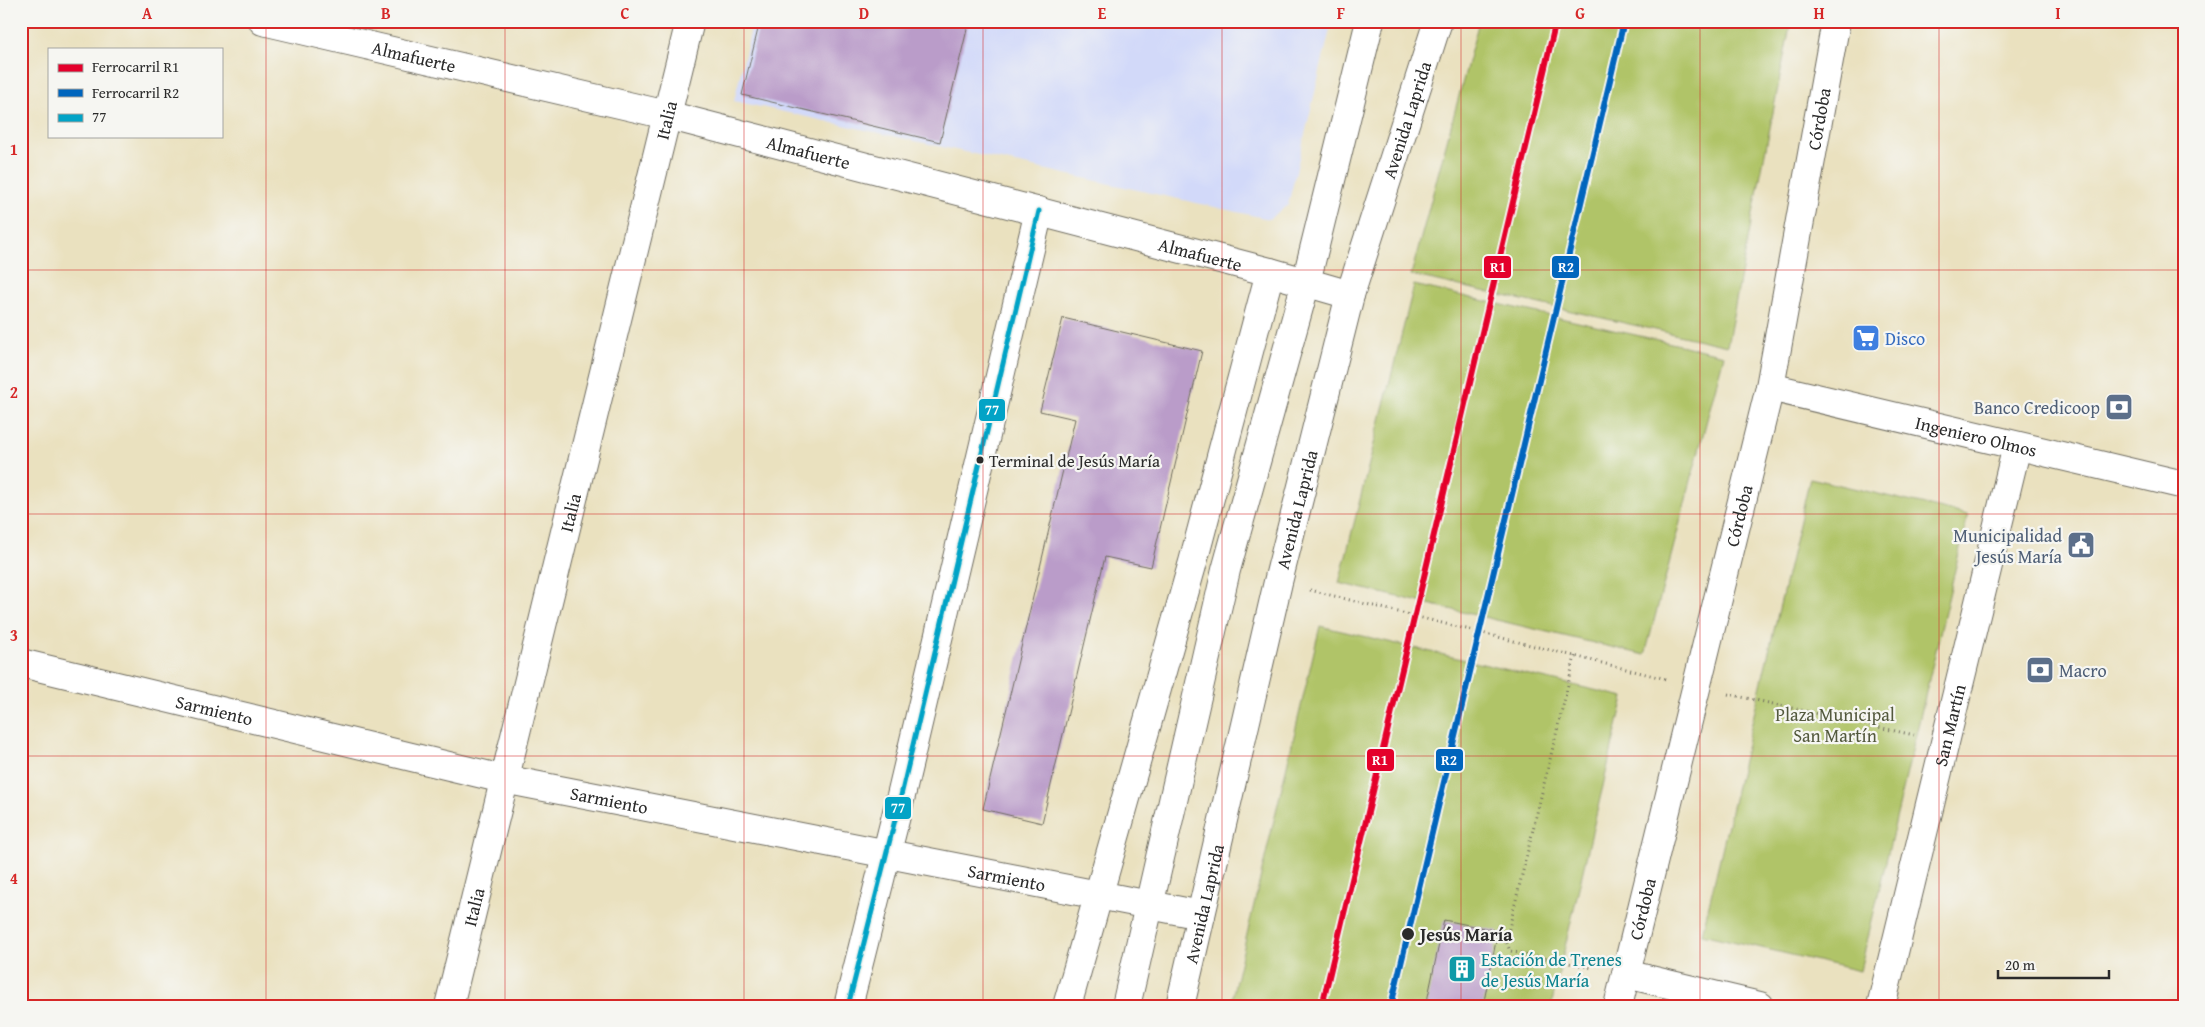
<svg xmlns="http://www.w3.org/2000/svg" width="2205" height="1027" viewBox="0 0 2205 1027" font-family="'Gentium Book Plus',serif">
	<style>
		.built { fill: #d2d9f9 }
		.green { fill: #b0c468; stroke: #6e784a }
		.building { fill: #ba9cc9 }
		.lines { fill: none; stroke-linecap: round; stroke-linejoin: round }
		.minor-casing { stroke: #6e6b5f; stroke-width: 30 }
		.major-casing { stroke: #6e6b5f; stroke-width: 30 }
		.path { stroke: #6e6b5f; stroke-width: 3; stroke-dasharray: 1 4; stroke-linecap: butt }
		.minor { stroke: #fff; stroke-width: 28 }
		.major { stroke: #fff; stroke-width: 28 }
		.bus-1-casing { stroke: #f6f6f2; stroke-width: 9 }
		.bus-1 { stroke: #02a3c6; stroke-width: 5 }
		.rail-1-casing { stroke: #f6f6f2; stroke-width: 10 }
		.rail-2-casing { stroke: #f6f6f2; stroke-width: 10 }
		.rail-1 { stroke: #e4002b; stroke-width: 6 }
		.rail-2 { stroke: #0065bd; stroke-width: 6 }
		.grid { fill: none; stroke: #d62828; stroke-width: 1; stroke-opacity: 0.55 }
		.bus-dot { fill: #2b2b2b; stroke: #f6f6f2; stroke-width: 2 }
		.labels { text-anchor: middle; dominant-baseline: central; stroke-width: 4.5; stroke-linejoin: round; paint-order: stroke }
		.bus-label { font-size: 17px; fill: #2b2b2b; stroke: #f6f6f2; text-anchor: start }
		.street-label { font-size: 18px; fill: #2b2b2b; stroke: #f6f6f2 }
		.shop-label { font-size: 18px; fill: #366cbe; stroke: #f6f6f2; text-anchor: start }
		.service-label { font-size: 18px; fill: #4e5e75; stroke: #f6f6f2; text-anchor: end }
		.park-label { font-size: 18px; fill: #53593d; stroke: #f6f6f2 }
		.stop-label { font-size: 18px; font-weight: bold; fill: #2b2b2b; stroke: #f6f6f2; text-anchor: start }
		.culture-label { font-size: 18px; fill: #0d838f; stroke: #f6f6f2; text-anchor: start }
		.line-badge { stroke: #f6f6f2; stroke-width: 2 }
		.badge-label { font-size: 14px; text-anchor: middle; font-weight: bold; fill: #fff }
		.neatline { fill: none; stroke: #d62828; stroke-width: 2 }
		.grid-label { font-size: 16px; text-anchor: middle; font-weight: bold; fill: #d62828 }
	</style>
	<rect width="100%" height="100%" fill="#f6f6f2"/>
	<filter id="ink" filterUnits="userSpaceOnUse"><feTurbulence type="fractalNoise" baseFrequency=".02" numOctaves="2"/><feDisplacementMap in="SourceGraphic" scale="10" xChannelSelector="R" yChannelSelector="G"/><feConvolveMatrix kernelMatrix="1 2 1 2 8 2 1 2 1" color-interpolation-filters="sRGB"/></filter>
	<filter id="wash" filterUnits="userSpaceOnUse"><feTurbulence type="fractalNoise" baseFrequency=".0096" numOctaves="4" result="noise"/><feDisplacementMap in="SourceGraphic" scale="20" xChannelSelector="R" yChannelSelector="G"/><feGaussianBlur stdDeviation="1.12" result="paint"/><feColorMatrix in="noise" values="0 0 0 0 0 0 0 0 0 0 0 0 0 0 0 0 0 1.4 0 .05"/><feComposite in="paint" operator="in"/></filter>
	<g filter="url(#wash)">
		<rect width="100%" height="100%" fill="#eae1bf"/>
		<path class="built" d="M 753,21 L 1332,21 L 1288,205 L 1269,219 L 734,101 Z"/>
		<g class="green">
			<path d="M 1479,21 L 1791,21 L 1727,346 L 1411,275 Z"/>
			<path d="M 1414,285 L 1724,355 L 1645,655 L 1339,583 Z"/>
			<path d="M 1810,478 L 1968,515 L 1860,971 L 1702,934 Z"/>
			<path d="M 1320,626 L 1624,697 L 1551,1006 L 1230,1006 Z"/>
		</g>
		<g id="blocks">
			<g class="building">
				<path d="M 760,21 L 969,21 L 940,142 L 742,95 Z"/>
				<path d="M 1063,318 L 1202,351 L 1151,567 L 1105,557 L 1042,823 L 983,809 L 1075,419 L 1040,411 Z"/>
				<path d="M 1444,920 L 1498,931 L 1483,1006 L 1426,1006 Z"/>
			</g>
		</g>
	</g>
	<g filter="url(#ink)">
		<use href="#blocks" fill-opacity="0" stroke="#6e6b5f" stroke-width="1"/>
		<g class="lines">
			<defs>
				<g id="minor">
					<path id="s1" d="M 263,21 L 667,115 L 1270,272 L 1350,295"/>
					<path id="s2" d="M 1770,387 L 2184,485"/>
					<path id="s3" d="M 21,663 L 503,779 L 1201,915"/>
					<path d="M 1626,974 L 1760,1006"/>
					<path id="s4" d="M 449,1006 L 690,21"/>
					<path d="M 848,1006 L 899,804 L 1039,211"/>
					<path d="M 1067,1006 L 1193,562 L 1270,272"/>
					<path id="s5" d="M 1618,1006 L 1770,387 L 1836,21"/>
					<path id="s6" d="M 1881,1006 L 2017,446"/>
				</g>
				<g id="major">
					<path d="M 1126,1006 L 1226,570 L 1306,282 L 1370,21"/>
					<path id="s7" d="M 1180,1006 L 1278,582 L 1350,295 L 1438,21"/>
				</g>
			</defs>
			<use href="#minor" class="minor-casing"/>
			<use href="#major" class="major-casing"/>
			<g class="path">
				<path d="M 1310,590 L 1666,679"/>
				<path d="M 1575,656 L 1506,941 L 1510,951 L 1593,968"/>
				<path d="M 1728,694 L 1914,735"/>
			</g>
			<use href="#minor" class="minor"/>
			<use href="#major" class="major"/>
			<defs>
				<path id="bus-1" d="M 848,1006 L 899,804 L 1039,211"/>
			</defs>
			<use href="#bus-1" class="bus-1-casing"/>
			<use href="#bus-1" class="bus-1"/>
			<defs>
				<path id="rail-1" d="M 1322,1006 L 1556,21"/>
				<path id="rail-2" d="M 1391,1006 L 1624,21"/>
			</defs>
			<use href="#rail-1" class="rail-1-casing"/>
			<use href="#rail-2" class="rail-2-casing"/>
			<use href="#rail-1" class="rail-1"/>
			<use href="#rail-2" class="rail-2"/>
		</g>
	</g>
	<path class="grid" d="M 266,21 L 266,1006M 505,21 L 505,1006M 744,21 L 744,1006M 983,21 L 983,1006M 1222,21 L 1222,1006M 1461,21 L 1461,1006M 1700,21 L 1700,1006M 1939,21 L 1939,1006M 21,270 L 2184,270M 21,514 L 2184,514M 21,756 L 2184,756"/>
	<defs>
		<symbol id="supermarket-square" viewBox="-11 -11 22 22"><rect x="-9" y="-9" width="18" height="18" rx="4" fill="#3f7fe0" stroke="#f6f6f2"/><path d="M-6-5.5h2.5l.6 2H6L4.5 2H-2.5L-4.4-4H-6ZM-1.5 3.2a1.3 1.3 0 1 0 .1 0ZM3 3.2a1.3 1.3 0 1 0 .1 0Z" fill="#fff"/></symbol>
		<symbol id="bank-square" viewBox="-11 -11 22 22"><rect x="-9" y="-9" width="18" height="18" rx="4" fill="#5c6f8a" stroke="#f6f6f2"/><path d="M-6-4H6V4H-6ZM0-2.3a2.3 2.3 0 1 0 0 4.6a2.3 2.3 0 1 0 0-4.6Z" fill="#fff"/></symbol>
		<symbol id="civic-square" viewBox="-11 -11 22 22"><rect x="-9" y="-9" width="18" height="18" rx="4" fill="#5c6f8a" stroke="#f6f6f2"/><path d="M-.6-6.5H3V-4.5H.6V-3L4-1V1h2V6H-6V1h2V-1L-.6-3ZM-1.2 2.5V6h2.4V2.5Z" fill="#fff"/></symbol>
		<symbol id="building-square" viewBox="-11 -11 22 22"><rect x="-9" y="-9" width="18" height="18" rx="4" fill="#0f9aa8" stroke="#f6f6f2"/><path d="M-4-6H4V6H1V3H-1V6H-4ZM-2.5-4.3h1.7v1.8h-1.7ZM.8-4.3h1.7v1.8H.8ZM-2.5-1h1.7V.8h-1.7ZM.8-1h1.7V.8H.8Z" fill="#fff"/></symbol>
	</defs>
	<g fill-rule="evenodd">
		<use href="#supermarket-square" x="1850" y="322" width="32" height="32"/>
		<use href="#bank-square" x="2103" y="391" width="32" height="32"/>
		<use href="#civic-square" x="2065" y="529" width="32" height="32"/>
		<use href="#bank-square" x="2024" y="654" width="32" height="32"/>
		<use href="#building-square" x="1446" y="953" width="32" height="32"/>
	</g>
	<g class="bus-dot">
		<circle cx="980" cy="460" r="4.5"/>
		<circle cx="1408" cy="934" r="7"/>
	</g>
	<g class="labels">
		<g class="bus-label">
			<text x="989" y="460">Terminal de Jesús María</text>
		</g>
		<g class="street-label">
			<text stroke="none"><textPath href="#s1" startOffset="155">Almafuerte</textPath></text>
			<text stroke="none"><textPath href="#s5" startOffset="910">Córdoba</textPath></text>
			<text stroke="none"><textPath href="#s4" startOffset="912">Italia</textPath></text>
			<text stroke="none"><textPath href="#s7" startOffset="915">Avenida Laprida</textPath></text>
			<text stroke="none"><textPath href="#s1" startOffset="561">Almafuerte</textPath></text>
			<text stroke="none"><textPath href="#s1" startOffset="966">Almafuerte</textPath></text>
			<text stroke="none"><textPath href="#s2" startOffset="212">Ingeniero Olmos</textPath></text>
			<text stroke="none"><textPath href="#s7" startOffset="510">Avenida Laprida</textPath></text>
			<text stroke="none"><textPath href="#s4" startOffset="508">Italia</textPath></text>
			<text stroke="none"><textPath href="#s5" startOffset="505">Córdoba</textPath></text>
			<text stroke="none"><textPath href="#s3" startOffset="199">Sarmiento</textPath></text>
			<text stroke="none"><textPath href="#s6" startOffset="289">San Martín</textPath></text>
			<text stroke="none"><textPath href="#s3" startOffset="604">Sarmiento</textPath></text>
			<text stroke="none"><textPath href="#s3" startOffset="1009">Sarmiento</textPath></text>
			<text stroke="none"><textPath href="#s7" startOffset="105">Avenida Laprida</textPath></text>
			<text stroke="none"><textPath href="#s4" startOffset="102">Italia</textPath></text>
			<text stroke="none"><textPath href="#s5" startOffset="100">Córdoba</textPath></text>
		</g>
		<g class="shop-label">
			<text x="1885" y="338">Disco</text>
		</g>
		<g class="service-label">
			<text x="2100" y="407">Banco Credicoop</text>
			<text x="2062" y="535">Municipalidad<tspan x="2062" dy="21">Jesús María</tspan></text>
			<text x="2059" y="670" text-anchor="start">Macro</text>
		</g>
		<g class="park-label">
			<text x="1835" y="714">Plaza Municipal<tspan x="1835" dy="21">San Martín</tspan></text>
		</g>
		<g class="stop-label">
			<text x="1420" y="934">Jesús María</text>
		</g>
		<g class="culture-label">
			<text x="1481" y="959">Estación de Trenes<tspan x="1481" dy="21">de Jesús María</tspan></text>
		</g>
	</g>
	<g class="line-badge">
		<rect x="1483" y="255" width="29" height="24" rx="5" fill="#e4002b"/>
		<rect x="1551" y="255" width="29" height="24" rx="5" fill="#0065bd"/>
		<rect x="978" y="398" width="28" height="24" rx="5" fill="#02a3c6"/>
		<rect x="1366" y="748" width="29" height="24" rx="5" fill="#e4002b"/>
		<rect x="1435" y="748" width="29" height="24" rx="5" fill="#0065bd"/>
		<rect x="884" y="796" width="28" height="24" rx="5" fill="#02a3c6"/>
	</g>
	<g class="badge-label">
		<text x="1498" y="272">R1</text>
		<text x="1566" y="272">R2</text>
		<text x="992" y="415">77</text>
		<text x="1380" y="765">R1</text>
		<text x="1449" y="765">R2</text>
		<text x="898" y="813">77</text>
	</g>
	<rect width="2205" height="1027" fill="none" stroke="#f6f6f2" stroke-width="55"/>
	<rect x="48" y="48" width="175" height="90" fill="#f6f6f2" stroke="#a5a5a2"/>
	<rect x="58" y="64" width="25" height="8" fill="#e4002b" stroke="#a5a5a2"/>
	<text x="92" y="72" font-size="15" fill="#2b2b2b">Ferrocarril R1</text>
	<rect x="58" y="89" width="25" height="8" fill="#0065bd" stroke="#a5a5a2"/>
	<text x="92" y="98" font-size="15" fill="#2b2b2b">Ferrocarril R2</text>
	<rect x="58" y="114" width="25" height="8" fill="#02a3c6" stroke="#a5a5a2"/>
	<text x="92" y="122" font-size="15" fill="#2b2b2b">77</text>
	<path d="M1998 970v8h111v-8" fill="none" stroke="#2b2b2b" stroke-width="2.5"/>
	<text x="2005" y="970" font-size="15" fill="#2b2b2b" stroke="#f6f6f2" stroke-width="4" paint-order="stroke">20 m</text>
	<rect x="28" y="28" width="2150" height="972" class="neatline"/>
	<g class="grid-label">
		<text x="147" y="19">A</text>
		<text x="386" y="19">B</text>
		<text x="625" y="19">C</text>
		<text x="864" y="19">D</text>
		<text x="1102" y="19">E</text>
		<text x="1341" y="19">F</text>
		<text x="1580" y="19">G</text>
		<text x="1819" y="19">H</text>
		<text x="2058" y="19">I</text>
		<text x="14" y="155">1</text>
		<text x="14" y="398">2</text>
		<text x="14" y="641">3</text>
		<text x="14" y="884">4</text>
	</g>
</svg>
